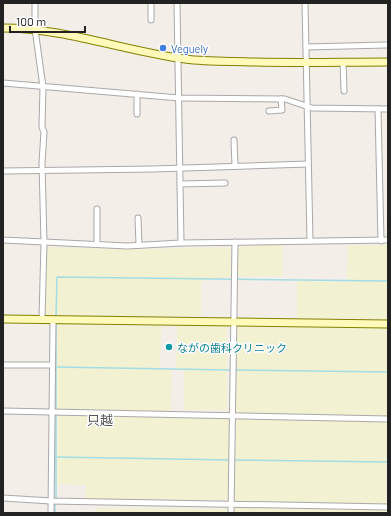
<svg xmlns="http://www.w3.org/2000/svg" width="391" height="516" viewBox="0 0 391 516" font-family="Barlow,'Noto Sans JP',sans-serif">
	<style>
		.farmland { fill: #f2f1d2 }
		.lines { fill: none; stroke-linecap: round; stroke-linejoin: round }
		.stream { stroke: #a5dde4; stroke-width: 1.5 }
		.street-casing { stroke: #a9a9a9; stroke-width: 7 }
		.secondary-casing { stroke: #828100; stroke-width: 9 }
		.street { stroke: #fff; stroke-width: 5 }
		.secondary { stroke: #fffaba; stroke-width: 7 }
		.shop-dot { fill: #3f7fe0; stroke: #fff; stroke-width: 1.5 }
		.culture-dot { fill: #0f9aa8; stroke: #fff; stroke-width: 1.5 }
		.labels { text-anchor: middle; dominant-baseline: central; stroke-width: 3; stroke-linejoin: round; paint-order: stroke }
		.shop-label { font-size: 11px; fill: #366cbe; stroke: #fff; text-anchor: start }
		.culture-label { font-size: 11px; fill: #0d838f; stroke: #fff; text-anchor: start }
		.quarter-label { font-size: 13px; fill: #555; stroke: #fff }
	</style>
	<rect width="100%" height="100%" fill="#f3eee8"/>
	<g class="farmland">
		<path d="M 282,244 L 283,276 L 237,276 L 237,247 Z"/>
		<path d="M 348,245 L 388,245 L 388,319 L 297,318 L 297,281 L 347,282 Z"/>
		<path d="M 46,247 L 133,249 L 231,247 L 231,276 L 201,281 L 201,316 L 44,317 Z"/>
		<path d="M 57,324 L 161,326 L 160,370 L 172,370 L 171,411 L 56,409 Z"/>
		<path d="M 177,325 L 227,326 L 227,410 L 184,410 L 184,369 L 176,369 Z"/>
		<path d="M 237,326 L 388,328 L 388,416 L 236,413 Z"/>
		<path d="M 58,415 L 230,419 L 229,500 L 86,499 L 86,485 L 57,484 Z"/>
		<path d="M 236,419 L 387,422 L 386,505 L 234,502 Z"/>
		<path d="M 233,507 L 387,509 L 387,513 L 233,513 Z"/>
		<path d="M 96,508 L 227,509 L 227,513 L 96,513 Z"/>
	</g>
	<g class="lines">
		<g class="stream">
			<path d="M 56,317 L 57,277 L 388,281"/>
			<path d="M 55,367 L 231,370"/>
			<path d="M 235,370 L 388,372"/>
			<path d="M 56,457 L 230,460"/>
			<path d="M 234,460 L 388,462"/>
			<path d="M 56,499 L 56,323"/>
			<path d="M 55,513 L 55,503"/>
		</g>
		<defs>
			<g id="street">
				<path d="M 35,3 L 35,29 L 43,87 L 42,127 L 44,132 L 42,163 L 44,242 L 42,319"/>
				<path d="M 151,3 L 151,20"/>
				<path d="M 177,3 L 181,243"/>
				<path d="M 305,3 L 310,241"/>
				<path d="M 306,47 L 386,45"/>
				<path d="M 343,62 L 344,91"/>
				<path d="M 3,83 L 179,98 L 285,99 L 312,108 L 388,109"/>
				<path d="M 137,94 L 137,114"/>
				<path d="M 378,109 L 381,241"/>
				<path d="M 269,111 L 282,110 L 281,99"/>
				<path d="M 234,140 L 235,166"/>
				<path d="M 3,171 L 153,169 L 308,164"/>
				<path d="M 180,184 L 225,183"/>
				<path d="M 97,209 L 97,244"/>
				<path d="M 138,218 L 139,245"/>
				<path d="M 3,240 L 127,246 L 181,243 L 388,240"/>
				<path d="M 3,365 L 52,365"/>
				<path d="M 3,411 L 388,419"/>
				<path d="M 3,498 L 51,501 L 388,507"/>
				<path d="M 51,513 L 53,320"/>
				<path d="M 231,513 L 235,242"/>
			</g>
			<g id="secondary">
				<path d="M 3,28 C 65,28 124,51 185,59 C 208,62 231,61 255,62 C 299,63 343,62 388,62"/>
				<path d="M 3,319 L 388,324"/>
			</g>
		</defs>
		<use href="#street" class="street-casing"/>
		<use href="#secondary" class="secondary-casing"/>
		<use href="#street" class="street"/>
		<use href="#secondary" class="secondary"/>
	</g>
	<circle class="shop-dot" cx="163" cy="48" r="4"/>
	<circle class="culture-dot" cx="169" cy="347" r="4"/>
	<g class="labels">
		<g class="shop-label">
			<text x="171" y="48">Veguely</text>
		</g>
		<g class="culture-label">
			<text x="177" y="347">ながの歯科クリニック</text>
		</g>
		<g class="quarter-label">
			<text x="100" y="420">只越</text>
		</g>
	</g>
	<rect width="391" height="516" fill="none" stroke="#222222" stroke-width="8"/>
	<path d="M10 26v6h75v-6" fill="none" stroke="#222222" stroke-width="2"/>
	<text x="16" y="26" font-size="12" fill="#222222" stroke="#ffffff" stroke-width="3" paint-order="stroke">100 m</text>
</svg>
